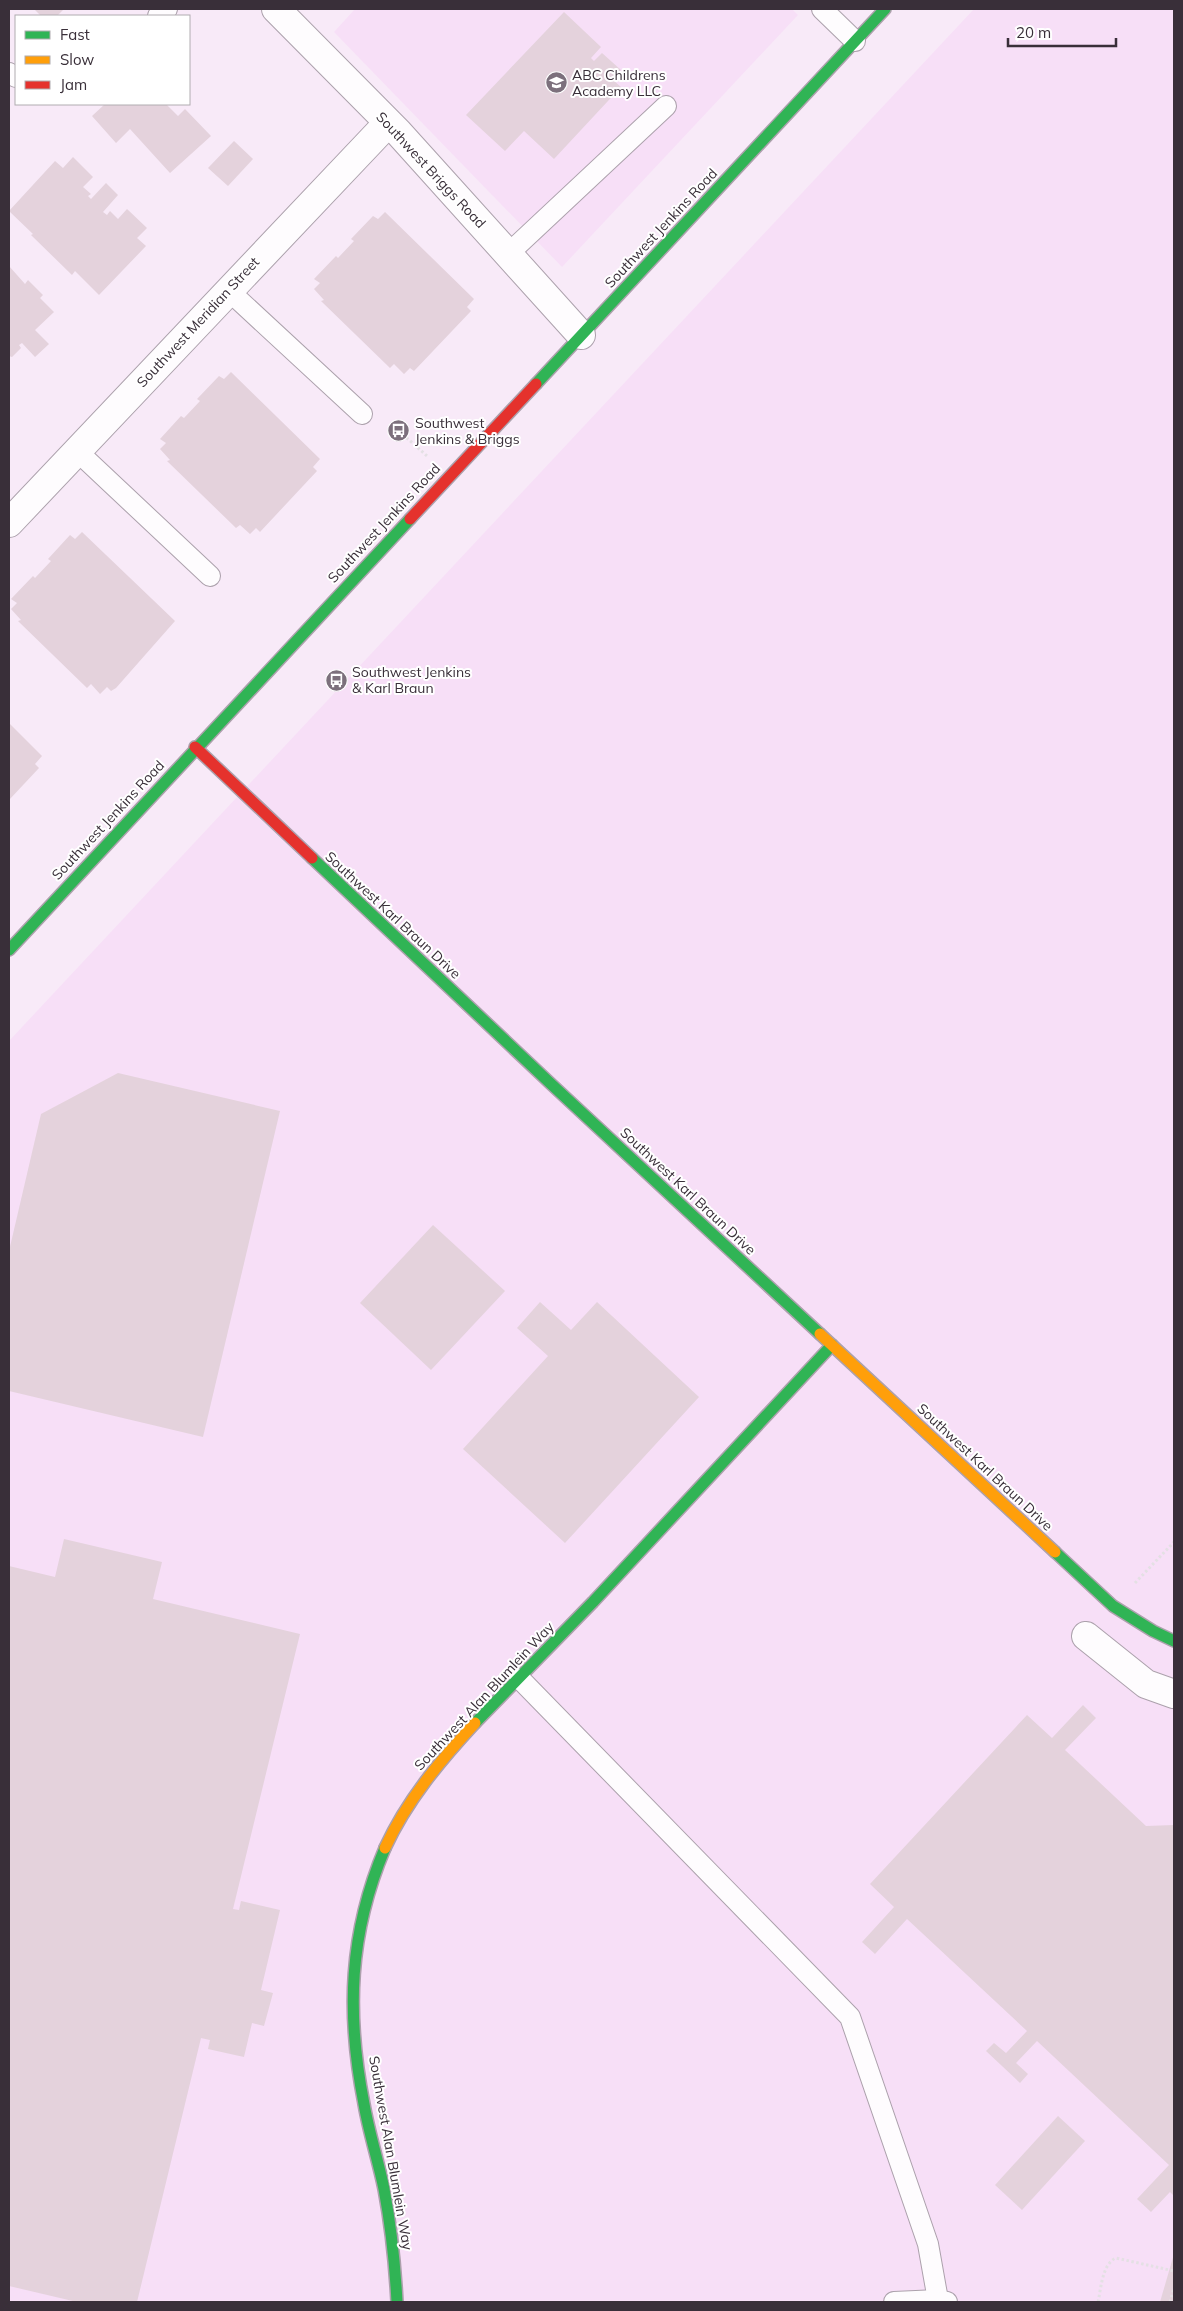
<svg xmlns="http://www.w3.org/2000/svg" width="1183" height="2311" viewBox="0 0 1183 2311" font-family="Mulish,sans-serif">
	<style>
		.built { fill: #f7dff7 }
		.building { fill: #e4d2dc }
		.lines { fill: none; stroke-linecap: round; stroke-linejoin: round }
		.lane-casing { stroke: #aca1ac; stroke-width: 22 }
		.street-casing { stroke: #aca1ac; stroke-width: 30 }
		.fast-casing { stroke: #aca1ac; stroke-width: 14 }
		.slow-casing { stroke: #aca1ac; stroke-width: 14 }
		.jam-casing { stroke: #aca1ac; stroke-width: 14 }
		.path { stroke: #e4e0e4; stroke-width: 3; stroke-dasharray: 2.5 2.5; stroke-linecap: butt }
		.lane { stroke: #fefcfe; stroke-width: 20 }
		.street { stroke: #fefcfe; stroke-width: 28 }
		.fast { stroke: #30b455; stroke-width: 11 }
		.slow { stroke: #ff9f0a; stroke-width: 11 }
		.jam { stroke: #e5322d; stroke-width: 11 }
		.labels { text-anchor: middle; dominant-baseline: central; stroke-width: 4; stroke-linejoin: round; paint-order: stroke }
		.poi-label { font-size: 14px; fill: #392f39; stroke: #fff; text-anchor: start }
		.street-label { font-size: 14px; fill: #392f39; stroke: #fff }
	</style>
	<rect width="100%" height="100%" fill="#f8eaf8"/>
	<g class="built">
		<path d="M 355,9 L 792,9 L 798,15 L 562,267 L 334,32 Z"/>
		<path d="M 974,9 L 1174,9 L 1174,2302 L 9,2302 L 9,1041 Z"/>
	</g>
	<g class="building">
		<path d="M 34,9 L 64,9 L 57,16 L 41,16 Z"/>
		<path d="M 564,12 L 601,47 L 591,58 L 594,61 L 602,53 L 621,70 L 613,80 L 621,87 L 554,159 L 524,131 L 505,151 L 466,115 Z"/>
		<path d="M 105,104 L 166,104 L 178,116 L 185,109 L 211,136 L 170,173 L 130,129 L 116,143 L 92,116 Z"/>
		<path d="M 234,141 L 253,159 L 228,186 L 208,168 Z"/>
		<path d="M 73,157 L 93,177 L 83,187 L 91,194 L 88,196 L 91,199 L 106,183 L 118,195 L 103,212 L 107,215 L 110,211 L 118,219 L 127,209 L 147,228 L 137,238 L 146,246 L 99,295 L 75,271 L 72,275 L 31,235 L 33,234 L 9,211 L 55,161 L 63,168 Z"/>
		<path d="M 385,212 L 474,299 L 467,307 L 471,311 L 414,371 L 410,368 L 404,374 L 394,364 L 390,368 L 321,301 L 324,300 L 314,289 L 320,283 L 314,279 L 336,256 L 338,258 L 354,241 L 351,239 L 373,216 L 378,219 Z"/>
		<path d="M 9,266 L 25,284 L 28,280 L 43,295 L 40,298 L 54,312 L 35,330 L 49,344 L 35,357 L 22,343 L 19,345 L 21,348 L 12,357 L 9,356 Z"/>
		<path d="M 231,372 L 320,459 L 313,467 L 317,471 L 260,532 L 256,528 L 250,534 L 240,525 L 236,528 L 167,461 L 170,460 L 160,449 L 166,443 L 160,439 L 181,416 L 184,418 L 200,401 L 197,399 L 219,376 L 224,379 Z"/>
		<path d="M 82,532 L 175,621 L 116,688 L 111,691 L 107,687 L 100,694 L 91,684 L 87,688 L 18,621 L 21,620 L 11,609 L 17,603 L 11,599 L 33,576 L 35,578 L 51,561 L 48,559 L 70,535 L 75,539 Z"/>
		<path d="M 9,723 L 42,756 L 35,764 L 39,768 L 9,800 Z"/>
		<path d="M 118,1073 L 280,1111 L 203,1437 L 9,1391 L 9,1251 L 41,1114 Z"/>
		<path d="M 433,1225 L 505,1291 L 431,1370 L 360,1303 Z"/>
		<path d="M 540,1302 L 571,1330 L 597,1302 L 699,1397 L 565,1543 L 463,1449 L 548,1356 L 517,1328 Z"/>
		<path d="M 64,1539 L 162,1562 L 153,1599 L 300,1634 L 233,1909 L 239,1910 L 241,1901 L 280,1910 L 261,1990 L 273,1993 L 264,2026 L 252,2023 L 244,2057 L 208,2049 L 210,2040 L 201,2038 L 137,2302 L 77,2302 L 9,2286 L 9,1566 L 55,1577 Z"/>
		<path d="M 1083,1705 L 1096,1718 L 1065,1750 L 1146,1826 L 1174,1825 L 1174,2196 L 1170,2192 L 1151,2212 L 1137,2199 L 1169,2165 L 1037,2041 L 1016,2063 L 1028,2074 L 1020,2083 L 986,2051 L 994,2043 L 1006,2053 L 1027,2031 L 907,1919 L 875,1954 L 862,1942 L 894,1907 L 870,1884 L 1027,1715 L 1052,1738 Z"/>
		<path d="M 1058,2116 L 1085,2141 L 1022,2210 L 995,2185 Z"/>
		<path d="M 1174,2254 L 1174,2302 L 1160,2302 Z"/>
	</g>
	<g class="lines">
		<defs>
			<g id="lane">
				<path d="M 822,9 L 855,41"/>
				<path d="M 158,16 L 167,9"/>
				<path d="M 9,73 L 16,77"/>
				<path d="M 508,254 L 666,106"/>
				<path d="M 228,290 L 362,414"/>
				<path d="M 77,451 L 210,576"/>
				<path d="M 520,1679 L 850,2017 L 928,2244 L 938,2300"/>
				<path d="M 894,2302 L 938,2300 L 947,2302"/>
			</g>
			<g id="street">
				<path d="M 276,9 L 398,132 L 581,335"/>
				<path d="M 9,523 L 388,123"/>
				<path d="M 1086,1636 L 1146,1684 L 1174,1694"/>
			</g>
			<g id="fast">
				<path d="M 536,384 L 885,9"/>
				<path d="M 312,858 L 550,1083 L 820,1334"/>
				<path d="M 9,950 L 410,519"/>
				<path d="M 1055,1552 L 1113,1606 L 1153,1631 L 1174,1641"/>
				<path d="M 475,1723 L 593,1602 L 832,1345"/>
				<path d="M 385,1848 C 349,1933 346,2013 364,2104 C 369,2133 378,2160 384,2189 C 391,2226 395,2264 397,2302"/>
			</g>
			<g id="slow">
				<path d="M 820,1334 L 1055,1552"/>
				<path d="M 385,1848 C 407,1800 440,1761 475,1723"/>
			</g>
			<g id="jam">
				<path d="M 410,519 L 536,384"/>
				<path d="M 195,747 L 312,858"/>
			</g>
		</defs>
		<use href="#lane" class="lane-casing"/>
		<use href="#street" class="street-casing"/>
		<use href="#fast" class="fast-casing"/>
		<use href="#slow" class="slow-casing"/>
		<use href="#jam" class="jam-casing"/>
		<g class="path">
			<path d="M 399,431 L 427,456"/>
			<path d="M 1135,1583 L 1174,1542"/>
			<path d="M 1098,2302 C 1101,2289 1102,2264 1116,2258 L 1174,2271"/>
			<path d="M 1170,2302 L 1174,2288"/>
		</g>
		<use href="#lane" class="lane"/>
		<use href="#street" class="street"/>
		<use href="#fast" class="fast"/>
		<use href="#slow" class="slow"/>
		<use href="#jam" class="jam"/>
	</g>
	<defs>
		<symbol id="school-disc" viewBox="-11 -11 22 22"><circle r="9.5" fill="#7c707c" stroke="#fff"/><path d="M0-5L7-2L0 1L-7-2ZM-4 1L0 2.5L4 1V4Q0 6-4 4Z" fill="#fff"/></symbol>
		<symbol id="bus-disc" viewBox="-11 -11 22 22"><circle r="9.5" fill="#7c707c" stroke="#fff"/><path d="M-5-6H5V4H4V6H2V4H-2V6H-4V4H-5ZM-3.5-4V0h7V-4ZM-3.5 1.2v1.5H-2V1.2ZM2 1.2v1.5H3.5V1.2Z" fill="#fff"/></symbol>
	</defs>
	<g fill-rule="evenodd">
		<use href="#school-disc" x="544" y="70" width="25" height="25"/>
		<use href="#bus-disc" x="386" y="418" width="25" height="25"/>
		<use href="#bus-disc" x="324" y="668" width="25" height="25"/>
	</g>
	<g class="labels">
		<g class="poi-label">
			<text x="572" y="75">ABC Childrens<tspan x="572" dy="16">Academy LLC</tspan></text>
			<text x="415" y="423">Southwest<tspan x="415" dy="16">Jenkins &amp; Briggs</tspan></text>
			<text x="352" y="672">Southwest Jenkins<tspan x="352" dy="16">&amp; Karl Braun</tspan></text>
		</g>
		<g class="street-label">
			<text transform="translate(431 170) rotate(47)">Southwest Briggs Road</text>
			<text transform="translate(661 228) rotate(-47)">Southwest Jenkins Road</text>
			<text transform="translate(198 322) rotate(-47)">Southwest Meridian Street</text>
			<text transform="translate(384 523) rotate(-47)">Southwest Jenkins Road</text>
			<text transform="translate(108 820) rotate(-47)">Southwest Jenkins Road</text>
			<text transform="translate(393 915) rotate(43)">Southwest Karl Braun Drive</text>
			<text transform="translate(688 1191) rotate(43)">Southwest Karl Braun Drive</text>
			<text transform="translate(985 1467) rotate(43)">Southwest Karl Braun Drive</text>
			<text transform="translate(484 1696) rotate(-47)">Southwest Alan Blumlein Way</text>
			<text transform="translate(391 2153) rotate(80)">Southwest Alan Blumlein Way</text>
		</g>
	</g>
	<rect width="1183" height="2311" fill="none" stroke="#392f39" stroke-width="20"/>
	<rect x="15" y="15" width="175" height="90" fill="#ffffff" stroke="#b0acb0"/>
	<rect x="25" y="31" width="25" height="8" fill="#30b455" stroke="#b0acb0"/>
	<text x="60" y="40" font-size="15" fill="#392f39">Fast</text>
	<rect x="25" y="56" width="25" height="8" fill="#ff9f0a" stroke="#b0acb0"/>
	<text x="60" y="65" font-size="15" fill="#392f39">Slow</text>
	<rect x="25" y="81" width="25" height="8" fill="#e5322d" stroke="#b0acb0"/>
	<text x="60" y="90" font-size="15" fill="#392f39">Jam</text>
	<path d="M1008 38v8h108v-8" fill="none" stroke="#392f39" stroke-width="2.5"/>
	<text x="1016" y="38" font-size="15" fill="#392f39" stroke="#ffffff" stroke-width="4" paint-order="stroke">20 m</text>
</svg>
